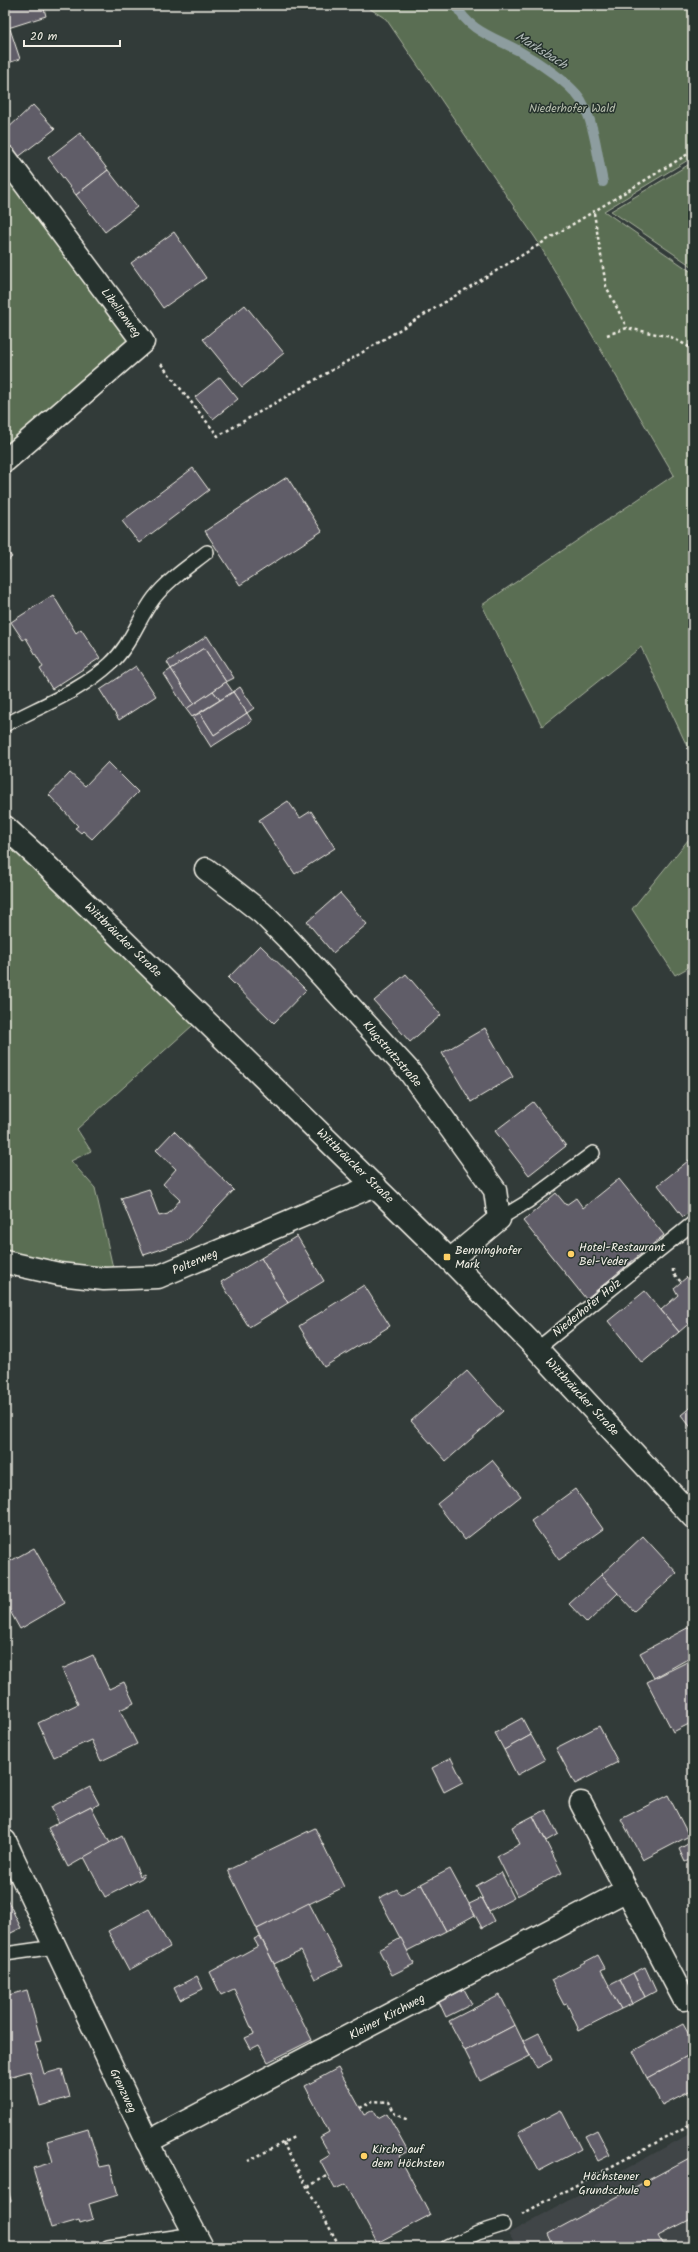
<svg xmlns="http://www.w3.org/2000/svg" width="698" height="2252" viewBox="0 0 698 2252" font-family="Kalam,sans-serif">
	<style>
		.built { fill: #404547 }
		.green { fill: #5a6e52; stroke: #a7b09d }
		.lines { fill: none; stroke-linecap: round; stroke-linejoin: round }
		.stream { stroke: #8d9d9f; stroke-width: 10 }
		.building { fill: #605d68; stroke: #f4f1e8 }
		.service-casing { stroke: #f4f1e8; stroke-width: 16 }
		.minor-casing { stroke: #f4f1e8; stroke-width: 25 }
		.secondary-casing { stroke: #f4f1e8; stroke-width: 25 }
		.path { stroke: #f4f1e8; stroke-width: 2.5; stroke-dasharray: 3 3; stroke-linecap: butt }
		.service { stroke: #26332d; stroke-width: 13 }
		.minor { stroke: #26332d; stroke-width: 22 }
		.secondary { stroke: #26332d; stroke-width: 22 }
		.poi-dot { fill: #ffd166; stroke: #26332d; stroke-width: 1.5 }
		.labels { text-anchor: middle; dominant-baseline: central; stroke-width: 3; stroke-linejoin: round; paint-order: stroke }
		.park-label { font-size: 12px; fill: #b6bdac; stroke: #26332d }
		.street-label { font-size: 12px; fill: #f4f1e8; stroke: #26332d }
		.poi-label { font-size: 12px; fill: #f4f1e8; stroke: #26332d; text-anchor: start }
		.water-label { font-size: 13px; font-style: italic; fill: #b0b9b7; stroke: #26332d }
	</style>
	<rect width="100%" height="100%" fill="#323b39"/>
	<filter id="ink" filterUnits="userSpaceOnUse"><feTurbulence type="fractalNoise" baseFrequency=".025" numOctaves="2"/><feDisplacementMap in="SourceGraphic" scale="8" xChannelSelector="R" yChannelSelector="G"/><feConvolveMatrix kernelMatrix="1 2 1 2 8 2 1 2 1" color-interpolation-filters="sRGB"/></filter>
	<g filter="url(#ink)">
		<path class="built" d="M 693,2132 L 693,2247 L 517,2247 L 509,2233 Z"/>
		<g class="green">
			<path d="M 364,5 L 693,5 L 693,157 L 604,211 L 693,273 L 693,759 L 641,647 L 542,726 L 482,605 L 674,475 L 536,239 L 386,19 Z"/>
			<path d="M 693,162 L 693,267 L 611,211 Z"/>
			<path d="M 5,175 L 143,342 L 5,461 Z"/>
			<path d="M 5,827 L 202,1017 L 77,1129 L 91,1151 L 71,1161 L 95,1188 L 113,1268 L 40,1261 L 5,1253 Z"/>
			<path d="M 693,834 L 693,965 L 675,975 L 632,909 Z"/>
		</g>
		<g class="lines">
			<path class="stream" d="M 456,5 C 468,31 496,38 519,51 C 537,61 570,83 581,100 C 595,124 597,155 603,182"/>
		</g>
		<g class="building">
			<path d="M 5,5 L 43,5 L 46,16 L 5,29 Z"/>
			<path d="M 10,29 L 20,59 L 5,64 L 5,30 Z"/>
			<path d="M 33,105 L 55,129 L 17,158 L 5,142 L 5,131 Z"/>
			<path d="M 80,133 L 108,170 L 76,195 L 48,158 Z"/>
			<path d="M 108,170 L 137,207 L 105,232 L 76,195 Z"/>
			<path d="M 174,232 L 206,278 L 163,308 L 131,263 Z"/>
			<path d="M 245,305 L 284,353 L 242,387 L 203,339 Z"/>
			<path d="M 220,377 L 238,399 L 213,419 L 195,397 Z"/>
			<path d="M 193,468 L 209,490 L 139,543 L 122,521 Z"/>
			<path d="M 287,477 L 322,531 L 240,585 L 205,531 Z"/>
			<path d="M 5,549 L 12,557 L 5,563 Z"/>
			<path d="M 53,595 L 76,633 L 81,629 L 100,658 L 52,689 L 40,669 L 43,667 L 26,638 L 23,640 L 11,622 Z"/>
			<path d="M 207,636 L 234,678 L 226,682 L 204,648 L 171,669 L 167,662 Z"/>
			<path d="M 204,648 L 226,682 L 194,704 L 171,669 Z"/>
			<path d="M 136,666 L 156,696 L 119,720 L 100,690 Z"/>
			<path d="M 171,669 L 194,704 L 186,709 L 164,674 Z"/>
			<path d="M 226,682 L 233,692 L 220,700 L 213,691 Z"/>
			<path d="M 240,687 L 254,708 L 247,713 L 233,692 Z"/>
			<path d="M 213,691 L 220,700 L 192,717 L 186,709 Z"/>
			<path d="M 233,692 L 247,713 L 214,735 L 200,713 Z"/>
			<path d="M 200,713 L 214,735 L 247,713 L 252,721 L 211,747 L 192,717 Z"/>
			<path d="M 108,762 L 138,792 L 92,839 L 83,831 L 81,833 L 75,828 L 78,826 L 49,795 L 70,773 L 85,786 Z"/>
			<path d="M 288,801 L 300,818 L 311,811 L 335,848 L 295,874 L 259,820 Z"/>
			<path d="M 340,893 L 367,924 L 333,953 L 307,922 Z"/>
			<path d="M 260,945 L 306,990 L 274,1023 L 228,978 Z"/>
			<path d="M 406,974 L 441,1015 L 410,1042 L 374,1001 Z"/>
			<path d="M 485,1028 L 513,1077 L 471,1102 L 442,1053 Z"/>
			<path d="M 533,1102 L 566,1146 L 529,1175 L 495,1131 Z"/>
			<path d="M 174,1131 L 234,1190 L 186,1241 L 144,1255 L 121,1198 L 149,1189 L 159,1216 L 168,1214 L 180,1200 L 163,1184 L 176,1169 L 156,1150 Z"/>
			<path d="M 693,1157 L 693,1208 L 683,1217 L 658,1185 Z"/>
			<path d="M 619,1179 L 664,1235 L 586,1299 L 523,1221 L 556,1193 L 566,1205 L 576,1198 L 583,1208 Z"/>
			<path d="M 297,1236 L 324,1281 L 288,1303 L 261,1258 Z"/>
			<path d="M 261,1258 L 288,1303 L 249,1327 L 221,1282 Z"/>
			<path d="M 693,1272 L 693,1320 L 679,1332 L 661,1310 L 678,1295 L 674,1288 Z"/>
			<path d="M 364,1285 L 390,1326 L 324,1367 L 299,1326 Z"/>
			<path d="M 645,1291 L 679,1332 L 642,1363 L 608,1321 Z"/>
			<path d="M 467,1371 L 503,1411 L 446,1461 L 411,1421 Z"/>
			<path d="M 693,1405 L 693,1430 L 681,1415 Z"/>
			<path d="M 492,1460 L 521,1496 L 465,1540 L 437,1504 Z"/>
			<path d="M 575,1489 L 603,1529 L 559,1560 L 531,1521 Z"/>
			<path d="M 643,1536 L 677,1573 L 634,1611 L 601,1575 Z"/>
			<path d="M 34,1548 L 65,1603 L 20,1629 L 5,1602 L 5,1564 Z"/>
			<path d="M 601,1575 L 618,1593 L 587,1623 L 569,1604 Z"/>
			<path d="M 693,1625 L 693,1656 L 654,1678 L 640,1653 Z"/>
			<path d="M 93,1655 L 109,1689 L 124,1682 L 134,1703 L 120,1710 L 137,1744 L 101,1761 L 91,1740 L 54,1757 L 38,1723 L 78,1704 L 62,1669 Z"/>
			<path d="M 693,1659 L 693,1722 L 673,1732 L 647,1682 Z"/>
			<path d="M 522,1718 L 531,1735 L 504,1750 L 495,1733 Z"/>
			<path d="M 599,1726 L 618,1762 L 575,1784 L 556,1748 Z"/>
			<path d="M 531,1735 L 545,1760 L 517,1775 L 504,1750 Z"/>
			<path d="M 451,1758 L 463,1782 L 444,1792 L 432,1768 Z"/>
			<path d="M 90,1787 L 99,1804 L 92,1808 L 91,1806 L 59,1823 L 51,1807 Z"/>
			<path d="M 668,1795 L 689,1836 L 643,1860 L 621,1819 Z"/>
			<path d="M 91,1806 L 110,1843 L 68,1867 L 48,1828 Z"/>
			<path d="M 546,1810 L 558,1834 L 546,1841 L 533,1816 Z"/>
			<path d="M 533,1816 L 562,1873 L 517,1896 L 497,1856 L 520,1844 L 512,1827 Z"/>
			<path d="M 315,1828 L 344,1887 L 257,1929 L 228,1870 Z"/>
			<path d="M 122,1836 L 140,1876 L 143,1874 L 144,1877 L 105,1897 L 84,1857 Z"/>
			<path d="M 693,1841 L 693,1858 L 685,1862 L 679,1849 Z"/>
			<path d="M 450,1869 L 475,1915 L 446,1931 L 421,1884 Z"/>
			<path d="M 501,1872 L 514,1898 L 489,1911 L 476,1886 Z"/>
			<path d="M 421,1884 L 446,1931 L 407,1951 L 379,1898 L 397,1889 L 400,1895 Z"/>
			<path d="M 482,1898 L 494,1921 L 482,1928 L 469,1904 Z"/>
			<path d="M 7,1899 L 21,1928 L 5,1936 L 5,1900 Z"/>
			<path d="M 309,1903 L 342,1966 L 315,1979 L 301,1951 L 274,1964 L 257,1929 Z"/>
			<path d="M 149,1909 L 170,1947 L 129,1970 L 108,1931 Z"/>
			<path d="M 260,1936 L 312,2040 L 268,2062 L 259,2045 L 251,2049 L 245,2038 L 254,2034 L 234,1989 L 221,1995 L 210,1972 L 258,1946 L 254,1939 Z"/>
			<path d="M 401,1938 L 414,1964 L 392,1975 L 379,1950 Z"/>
			<path d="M 598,1955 L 605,1968 L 601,1970 L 621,2009 L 578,2031 L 577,2029 L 578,2028 L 567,2004 L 564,2005 L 551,1980 Z"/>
			<path d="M 645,1967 L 656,1991 L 645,1997 L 633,1973 Z"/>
			<path d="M 633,1973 L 645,1997 L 632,2004 L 620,1980 Z"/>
			<path d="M 197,1976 L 203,1989 L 180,2000 L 174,1988 Z"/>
			<path d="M 620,1980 L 632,2004 L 621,2009 L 608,1986 Z"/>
			<path d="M 464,1989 L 472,2004 L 446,2017 L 439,2002 Z"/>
			<path d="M 27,1990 L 41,2041 L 35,2042 L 44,2074 L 62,2069 L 70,2097 L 40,2106 L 30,2071 L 5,2078 L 5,1996 Z"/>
			<path d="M 500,1995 L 515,2025 L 465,2051 L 449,2021 Z"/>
			<path d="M 683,2024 L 693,2042 L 693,2053 L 647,2078 L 633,2051 Z"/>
			<path d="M 515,2025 L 530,2056 L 480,2081 L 465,2051 Z"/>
			<path d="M 539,2033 L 552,2060 L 537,2068 L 523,2041 Z"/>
			<path d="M 693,2053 L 693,2089 L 662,2105 L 647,2078 Z"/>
			<path d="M 338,2068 L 364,2115 L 373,2110 L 378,2118 L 387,2113 L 408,2151 L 399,2156 L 430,2215 L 377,2243 L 346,2184 L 335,2189 L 320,2161 L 330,2155 L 320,2137 L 329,2132 L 305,2086 Z"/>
			<path d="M 561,2110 L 581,2149 L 539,2171 L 518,2132 Z"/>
			<path d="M 88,2129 L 100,2167 L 110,2165 L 118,2195 L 89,2204 L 93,2219 L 80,2223 L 79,2220 L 51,2228 L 33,2168 L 53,2162 L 47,2141 Z"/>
			<path d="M 597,2130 L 610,2155 L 598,2161 L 585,2136 Z"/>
			<path d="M 693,2156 L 693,2218 L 658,2236 L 664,2247 L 554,2247 L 548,2234 Z"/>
			<path d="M 5,2177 L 11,2201 L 5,2202 Z"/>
		</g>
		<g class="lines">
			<defs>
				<g id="service">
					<path d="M 5,725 C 40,706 81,691 110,664 C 131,645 138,619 154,598 C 168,580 189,566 207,552"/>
					<path d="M 499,1219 L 527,1202 L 593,1153"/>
					<path d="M 537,1349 L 693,1223"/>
					<path d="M 5,1954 L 55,1947"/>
					<path d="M 108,2247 L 194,2234"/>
					<path d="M 447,2247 L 478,2233 L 503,2225"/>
				</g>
				<g id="minor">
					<path d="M 5,157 L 143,342 L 5,461"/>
					<path d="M 206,869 L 262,913 L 288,939 L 409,1071 L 495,1190 L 499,1219 L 450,1260"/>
					<path d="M 5,1262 L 59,1274 L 104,1279 L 158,1277 L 375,1185"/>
					<path d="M 581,1803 L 684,1999"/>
					<path d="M 5,1841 L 158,2164 L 202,2247"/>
					<path d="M 147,2142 L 627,1890"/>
				</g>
				<path id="secondary" d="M 5,827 L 41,860 L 450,1260 L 537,1349 L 693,1517"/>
			</defs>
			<use href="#service" class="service-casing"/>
			<use href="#minor" class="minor-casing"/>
			<use href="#secondary" class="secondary-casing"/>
			<g class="path">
				<path d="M 594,213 L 606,286 L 627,328"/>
				<path d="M 607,335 L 627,328 L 671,337 L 693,349"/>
				<path d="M 161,364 L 218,436 L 358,355 L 693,151"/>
				<path d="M 673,1269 L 673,1273 L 681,1282"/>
				<path d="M 360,2108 L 373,2101 L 389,2102 L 395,2114 L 408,2120"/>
				<path d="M 283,2143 L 340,2247"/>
				<path d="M 248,2161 L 294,2137"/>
				<path d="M 308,2187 L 328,2175"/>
				<path d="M 522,2214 L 693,2123"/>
			</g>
			<use href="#service" class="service"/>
			<use href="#minor" class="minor"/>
			<use href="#secondary" class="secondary"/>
		</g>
	</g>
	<g class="poi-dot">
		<circle cx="571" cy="1254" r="4"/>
		<rect x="443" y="1253" width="8" height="8" rx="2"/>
		<circle cx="364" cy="2156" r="4"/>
		<circle cx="647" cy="2183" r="4"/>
	</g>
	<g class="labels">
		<g class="park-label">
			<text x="572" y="108">Niederhofer Wald</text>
		</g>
		<g class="street-label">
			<text transform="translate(121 313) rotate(53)">Libellenweg</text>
			<text transform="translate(123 940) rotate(44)">Wittbräucker Straße</text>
			<text transform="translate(392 1054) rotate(49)">Klugstrutzstraße</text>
			<text transform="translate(355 1166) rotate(44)">Wittbräucker Straße</text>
			<text transform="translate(195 1262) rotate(-23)">Polterweg</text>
			<text transform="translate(587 1308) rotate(-39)">Niederhofer Holz</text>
			<text transform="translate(582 1397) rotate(47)">Wittbräucker Straße</text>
			<text transform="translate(387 2017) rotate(-28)">Kleiner Kirchweg</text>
			<text transform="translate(123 2091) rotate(65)">Grenzweg</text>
		</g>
		<g class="poi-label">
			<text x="579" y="1247">Hotel-Restaurant<tspan x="579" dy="14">Bel-Veder</tspan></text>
			<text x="455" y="1250">Benninghofer<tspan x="455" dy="14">Mark</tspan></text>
			<text x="372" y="2149">Kirche auf<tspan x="372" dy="14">dem Höchsten</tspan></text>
			<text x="639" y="2176" text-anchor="end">Höchstener<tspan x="639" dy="14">Grundschule</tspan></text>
		</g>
		<g class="water-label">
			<text transform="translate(541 51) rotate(32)">Marksbach</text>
		</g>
	</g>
	<rect width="698" height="2252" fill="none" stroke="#26332d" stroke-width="20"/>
	<rect x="10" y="10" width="678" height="2232" fill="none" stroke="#f4f1e8" stroke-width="1.5" filter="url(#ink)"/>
	<path d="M24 40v6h96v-6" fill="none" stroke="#f4f1e8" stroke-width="2"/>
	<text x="30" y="40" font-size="12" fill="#f4f1e8" stroke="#26332d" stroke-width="3" paint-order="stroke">20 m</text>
</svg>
